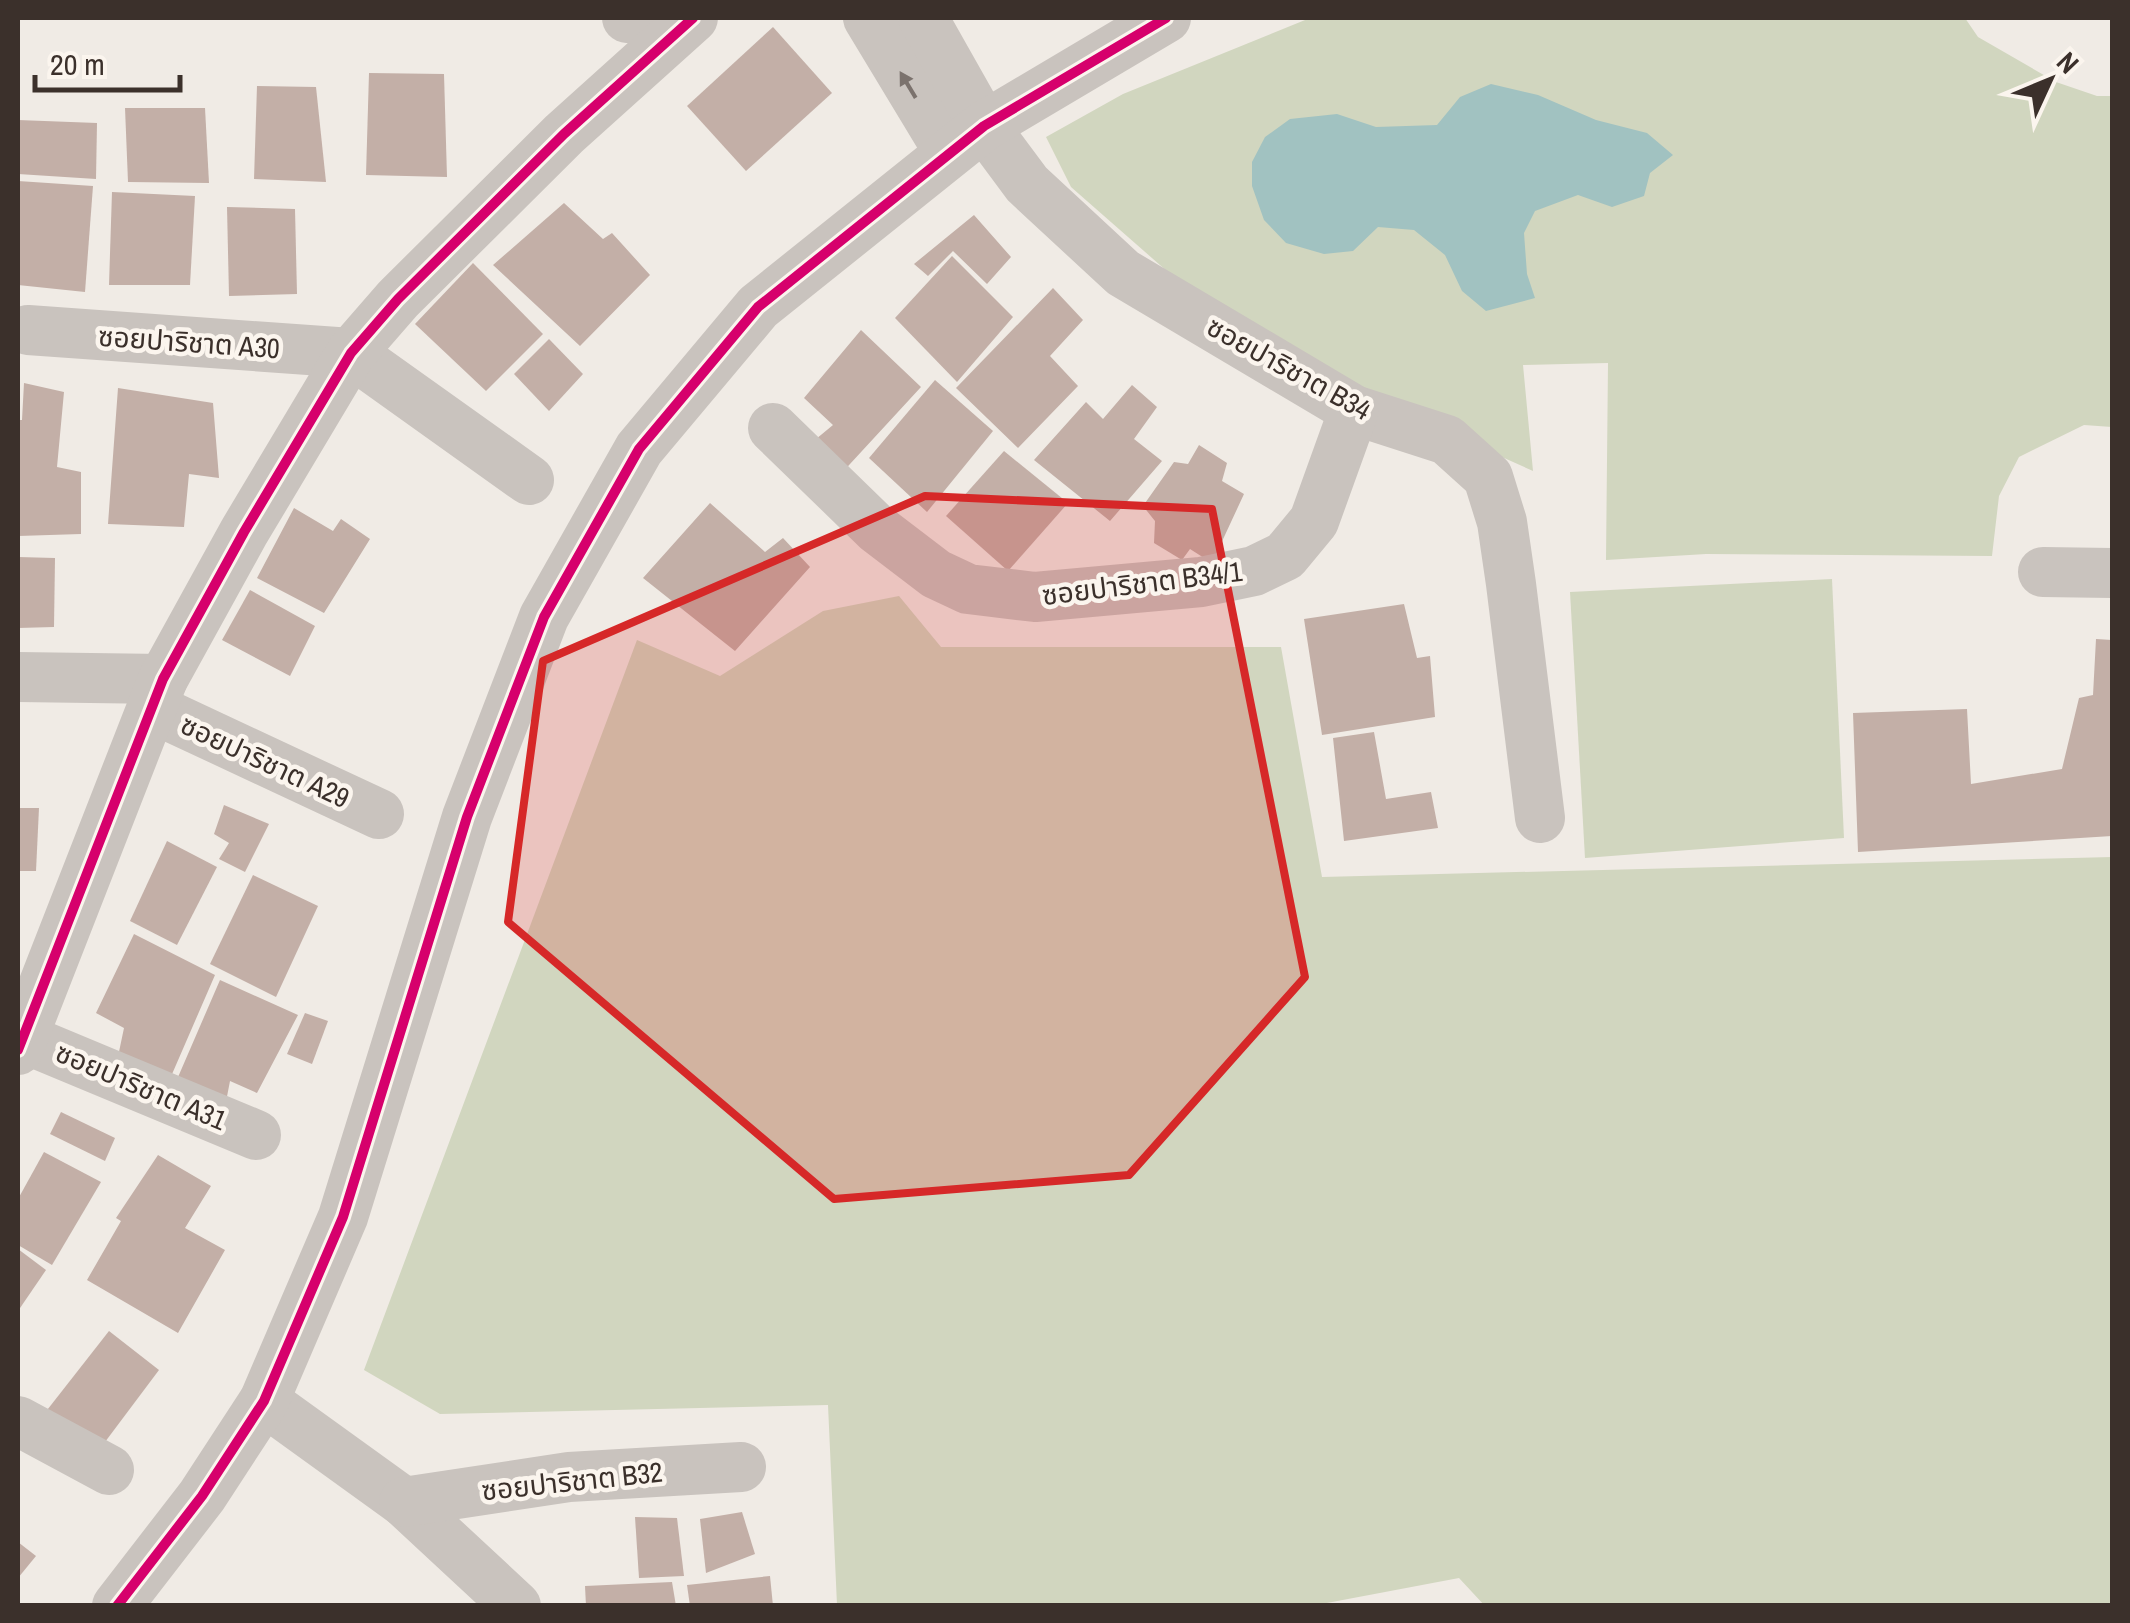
<svg xmlns="http://www.w3.org/2000/svg" width="2130" height="1623" viewBox="0 0 2130 1623" font-family="'Archivo Narrow','Noto Sans Thai',sans-serif">
	<style>
		.green { fill: #d1d6bf }
		.water { fill: #a1c2c1 }
		.building { fill: #c3afa7 }
		.lines { fill: none; stroke-linecap: round; stroke-linejoin: round }
		.minor { stroke: #c9c3be; stroke-width: 50 }
		.cycleway-casing { stroke: #fbf5ee; stroke-width: 16 }
		.cycleway { stroke: #d6006c; stroke-width: 10 }
		.oneway { fill: #7b726d }
		.marked { fill: #d62828; fill-opacity: 0.2; stroke: #d62828; stroke-width: 8; stroke-linejoin: round }
		.labels { text-anchor: middle; dominant-baseline: central; stroke-width: 9; stroke-linejoin: round; paint-order: stroke }
		.street-label { font-size: 28px; fill: #3b302b; stroke: #fbf5ee }
	</style>
	<rect width="100%" height="100%" fill="#f0ebe5"/>
	<g class="green">
		<path d="M 1310,18 L 1965,18 L 1978,37 L 2056,82 L 2097,96 L 2112,96 L 2112,427 L 2084,425 L 2019,457 L 1999,496 L 1992,556 L 1706,554 L 1606,560 L 1608,363 L 1523,365 L 1533,471 L 1419,420 L 1193,294 L 1071,187 L 1046,137 L 1123,94 Z"/>
		<path d="M 1832,579 L 1844,838 L 1585,858 L 1570,592 Z"/>
		<path d="M 899,596 L 941,647 L 1281,647 L 1322,877 L 2112,857 L 2112,1605 L 1485,1606 L 1459,1578 L 1311,1606 L 837,1605 L 828,1405 L 440,1414 L 364,1370 L 637,640 L 720,676 L 823,611 Z"/>
	</g>
	<path class="water" d="M 1491,84 L 1538,95 L 1596,120 L 1647,133 L 1673,155 L 1650,173 L 1644,196 L 1612,207 L 1578,195 L 1535,211 L 1524,233 L 1527,274 L 1535,298 L 1486,311 L 1462,291 L 1445,255 L 1414,230 L 1378,227 L 1353,251 L 1324,254 L 1286,243 L 1264,220 L 1252,186 L 1252,162 L 1265,137 L 1290,119 L 1337,114 L 1376,127 L 1437,125 L 1460,97 Z"/>
	<g class="building">
		<path d="M 773,27 L 832,93 L 746,171 L 687,106 Z"/>
		<path d="M 369,73 L 444,74 L 447,177 L 366,175 Z"/>
		<path d="M 257,86 L 316,87 L 326,182 L 254,179 Z"/>
		<path d="M 125,108 L 205,108 L 209,183 L 128,182 Z"/>
		<path d="M 18,120 L 97,123 L 96,179 L 18,174 Z"/>
		<path d="M 18,181 L 93,186 L 85,292 L 18,285 Z"/>
		<path d="M 112,192 L 195,196 L 190,285 L 109,285 Z"/>
		<path d="M 564,203 L 603,239 L 612,233 L 650,275 L 580,346 L 493,265 Z"/>
		<path d="M 227,207 L 295,209 L 297,294 L 229,296 Z"/>
		<path d="M 974,215 L 1011,257 L 987,284 L 953,251 L 928,276 L 914,264 Z"/>
		<path d="M 952,256 L 1013,317 L 957,382 L 895,318 Z"/>
		<path d="M 473,263 L 543,334 L 486,391 L 415,324 Z"/>
		<path d="M 1053,288 L 1083,320 L 1050,356 L 1078,386 L 1018,448 L 956,388 Z"/>
		<path d="M 861,330 L 921,387 L 838,477 L 810,444 L 833,425 L 804,398 Z"/>
		<path d="M 549,339 L 583,374 L 549,411 L 514,374 Z"/>
		<path d="M 935,380 L 993,431 L 927,512 L 869,458 Z"/>
		<path d="M 24,383 L 64,392 L 57,467 L 81,472 L 81,534 L 18,536 L 18,420 L 22,420 Z"/>
		<path d="M 1132,385 L 1157,407 L 1134,439 L 1162,461 L 1110,521 L 1034,460 L 1086,402 L 1103,419 Z"/>
		<path d="M 118,388 L 213,403 L 219,478 L 189,474 L 184,527 L 108,524 Z"/>
		<path d="M 1199,445 L 1227,463 L 1222,481 L 1244,494 L 1212,563 L 1190,549 L 1182,560 L 1154,543 L 1155,521 L 1143,506 L 1174,462 L 1188,464 Z"/>
		<path d="M 1004,451 L 1068,503 L 1008,571 L 946,516 Z"/>
		<path d="M 710,503 L 765,552 L 783,538 L 810,567 L 735,651 L 643,578 Z"/>
		<path d="M 294,508 L 333,531 L 341,519 L 370,539 L 324,613 L 257,578 Z"/>
		<path d="M 18,557 L 55,558 L 54,627 L 18,628 Z"/>
		<path d="M 250,590 L 315,626 L 290,676 L 222,640 Z"/>
		<path d="M 1404,604 L 1417,658 L 1430,656 L 1435,717 L 1322,735 L 1304,619 Z"/>
		<path d="M 2096,639 L 2112,640 L 2112,836 L 1858,852 L 1853,713 L 1967,709 L 1971,784 L 2062,769 L 2079,698 L 2093,695 Z"/>
		<path d="M 1374,732 L 1386,799 L 1431,792 L 1438,828 L 1344,841 L 1333,738 Z"/>
		<path d="M 224,805 L 269,824 L 245,872 L 219,859 L 229,843 L 214,834 Z"/>
		<path d="M 18,808 L 39,808 L 36,871 L 18,871 Z"/>
		<path d="M 167,841 L 217,867 L 177,945 L 130,921 Z"/>
		<path d="M 253,875 L 318,906 L 276,997 L 210,964 Z"/>
		<path d="M 134,934 L 215,975 L 166,1088 L 116,1066 L 124,1028 L 96,1013 Z"/>
		<path d="M 220,980 L 298,1015 L 257,1093 L 230,1081 L 224,1112 L 172,1091 Z"/>
		<path d="M 305,1013 L 328,1021 L 312,1064 L 287,1054 Z"/>
		<path d="M 61,1112 L 115,1138 L 105,1161 L 50,1134 Z"/>
		<path d="M 44,1152 L 101,1182 L 52,1265 L 18,1245 L 18,1199 Z"/>
		<path d="M 158,1155 L 211,1186 L 185,1228 L 225,1250 L 178,1333 L 87,1280 L 121,1221 L 116,1218 Z"/>
		<path d="M 18,1249 L 46,1270 L 18,1311 Z"/>
		<path d="M 109,1331 L 159,1370 L 99,1450 L 44,1414 Z"/>
		<path d="M 742,1512 L 755,1554 L 706,1573 L 700,1519 Z"/>
		<path d="M 635,1517 L 677,1518 L 684,1576 L 639,1578 Z"/>
		<path d="M 18,1542 L 36,1556 L 18,1578 Z"/>
		<path d="M 770,1576 L 773,1606 L 690,1606 L 687,1585 Z"/>
		<path d="M 672,1582 L 676,1606 L 586,1606 L 585,1586 Z"/>
	</g>
	<g class="lines">
		<g class="minor">
			<path d="M 627,18 L 687,20"/>
			<path d="M 868,18 L 949,152"/>
			<path d="M 923,18 L 984,126 L 1027,184 L 1123,273 L 1354,410 L 1447,440 L 1488,477 L 1502,522 L 1511,584 L 1540,818"/>
			<path d="M 28,330 L 351,353 L 529,480"/>
			<path d="M 773,428 L 877,529 L 936,574 L 968,589 L 1035,597 L 1201,582 L 1254,571 L 1285,556 L 1314,521 L 1354,410"/>
			<path d="M 2043,572 L 2112,573"/>
			<path d="M 18,677 L 163,679"/>
			<path d="M 152,708 L 379,814"/>
			<path d="M 18,1036 L 256,1135"/>
			<path d="M 18,1050 L 163,679 L 244,532 L 351,353 L 398,299 L 564,134 L 693,18"/>
			<path d="M 264,1401 L 404,1502 L 516,1606"/>
			<path d="M 18,1421 L 109,1470"/>
			<path d="M 404,1502 L 569,1477 L 741,1467"/>
			<path d="M 117,1606 L 202,1496 L 264,1401 L 343,1217 L 467,817 L 544,617 L 639,449 L 758,307 L 984,126 L 1166,18"/>
		</g>
		<defs>
			<g id="cycleway">
				<path d="M 18,1050 L 163,679 L 244,532 L 351,353 L 398,299 L 564,134 L 693,18"/>
				<path d="M 117,1606 L 202,1496 L 264,1401 L 343,1217 L 467,817 L 544,617 L 639,449 L 758,307 L 984,126 L 1166,18"/>
			</g>
		</defs>
		<use href="#cycleway" class="cycleway-casing"/>
		<use href="#cycleway" class="cycleway"/>
	</g>
	<defs><path id="oneway-solid" d="M-6-.8H1V-3.2L6.5 0L1 3.2V.8H-6Z" transform="scale(2.5)"/></defs>
	<use class="oneway" href="#oneway-solid" transform="translate(908 85) rotate(-121)"/>
	<path class="marked" d="M 925,496 L 1212,509 L 1305,977 L 1129,1175 L 834,1199 L 508,922 L 543,661 Z"/>
	<g class="labels">
		<g class="street-label">
			<text transform="translate(189 342) rotate(4)">ซอยปาริชาต A30</text>
			<text transform="translate(1289 368) rotate(29)">ซอยปาริชาต B34</text>
			<text transform="translate(1142 583) rotate(-7)">ซอยปาริชาต B34/1</text>
			<text transform="translate(265 761) rotate(25)">ซอยปาริชาต A29</text>
			<text transform="translate(141 1086) rotate(23)">ซอยปาริชาต A31</text>
			<text transform="translate(572 1481) rotate(-6)">ซอยปาริชาต B32</text>
		</g>
	</g>
	<rect width="2130" height="1623" fill="none" stroke="#3b302b" stroke-width="40"/>
	<g transform="translate(2050 80) rotate(46)" stroke="#fbf5ee" stroke-width="8" paint-order="stroke">
	<path d="M0-8L18 38L0 25L-18 38Z" fill="#3b302b"/>
	<text y="-15" font-size="28" font-weight="bold" text-anchor="middle" fill="#3b302b">N</text>
	</g>
	<path d="M35 75v15h145v-15" fill="none" stroke="#3b302b" stroke-width="5"/>
	<text x="50" y="75" font-size="30" fill="#3b302b" stroke="#fbf5ee" stroke-width="8" paint-order="stroke">20 m</text>
</svg>
